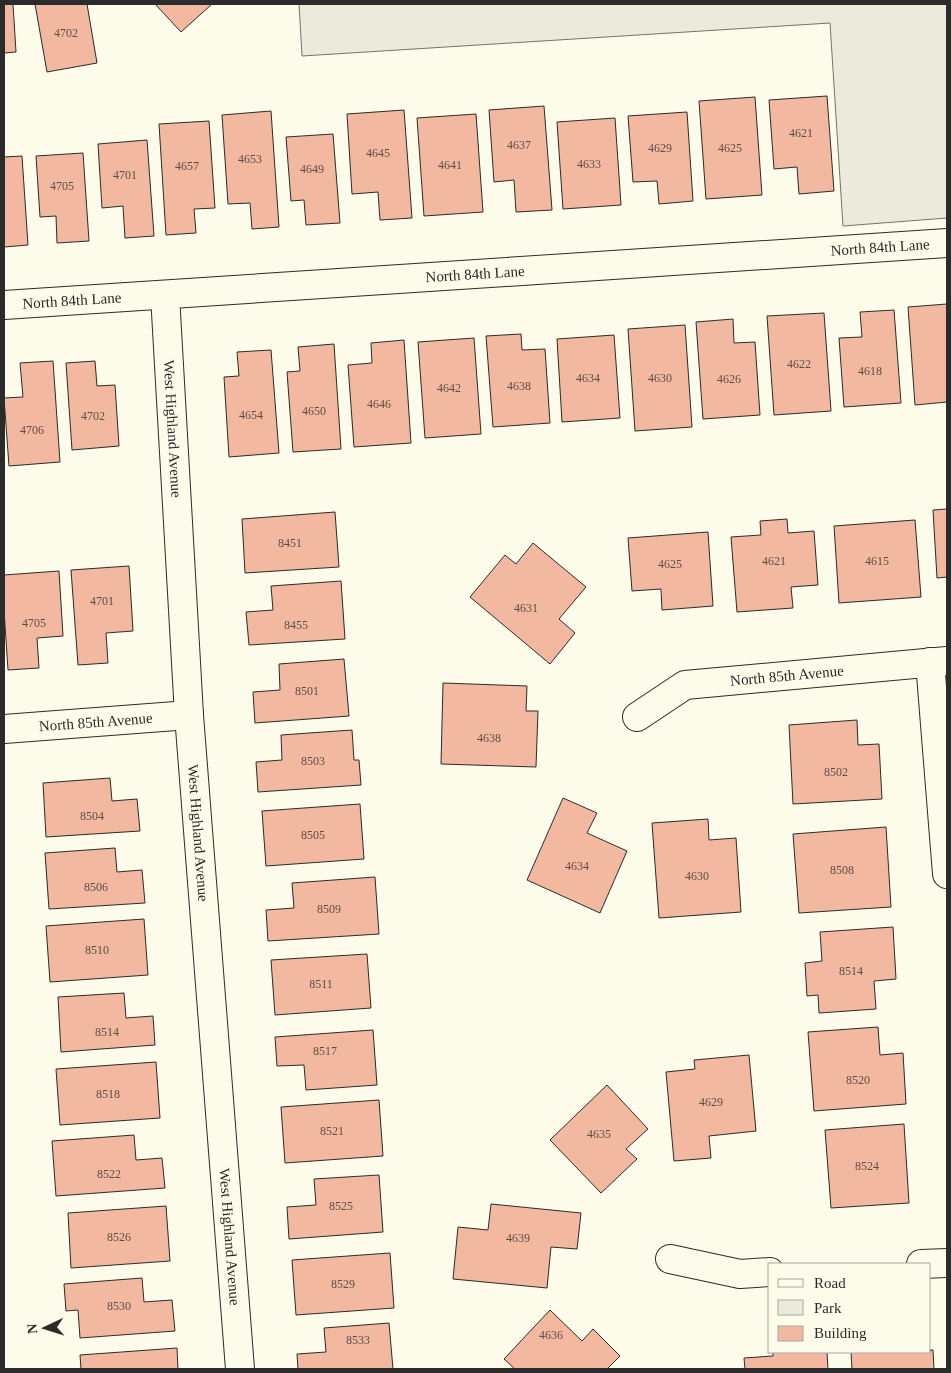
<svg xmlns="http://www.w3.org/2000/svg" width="951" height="1373" viewBox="0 0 951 1373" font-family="'Times New Roman',serif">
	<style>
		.park { fill: #ecebdb; stroke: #74746e }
		.building { fill: #f2b8a0; stroke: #2b2b2b }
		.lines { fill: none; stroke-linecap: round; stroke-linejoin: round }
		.minor-casing { stroke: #2b2b2b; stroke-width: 30 }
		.minor { stroke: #fdfbea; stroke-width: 28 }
		.labels { text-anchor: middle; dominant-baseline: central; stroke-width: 4; stroke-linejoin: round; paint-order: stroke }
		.number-label { font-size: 12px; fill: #5d4e48 }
		.street-label { font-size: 15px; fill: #2b2b2b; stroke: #fdfbea }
	</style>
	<rect width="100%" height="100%" fill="#fdfbea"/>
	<path class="park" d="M 299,4 L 947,4 L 947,218 L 843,226 L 830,23 L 302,56 Z"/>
	<g class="building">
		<path d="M 4,4 L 13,4 L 16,52 L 4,53 Z"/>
		<path d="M 35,4 L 87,4 L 97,63 L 47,72 Z"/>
		<path d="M 155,4 L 212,4 L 181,32 Z"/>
		<path d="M 827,96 L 834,191 L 799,194 L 797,167 L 774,169 L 769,100 Z"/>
		<path d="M 755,97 L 762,195 L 706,199 L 699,101 Z"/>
		<path d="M 544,106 L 552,210 L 516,212 L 514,180 L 494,182 L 489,110 Z"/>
		<path d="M 404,110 L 412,218 L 380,220 L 378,192 L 352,194 L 347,114 Z"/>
		<path d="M 271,111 L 279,227 L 252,229 L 250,203 L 228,204 L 222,115 Z"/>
		<path d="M 687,112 L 693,201 L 659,204 L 657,181 L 633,182 L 628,116 Z"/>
		<path d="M 476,114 L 483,212 L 424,216 L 417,118 Z"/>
		<path d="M 615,118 L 621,205 L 563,209 L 557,122 Z"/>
		<path d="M 209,121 L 215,208 L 194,209 L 196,233 L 166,235 L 159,124 Z"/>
		<path d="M 333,134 L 340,223 L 306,225 L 304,200 L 291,201 L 286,137 Z"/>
		<path d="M 147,140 L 154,236 L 125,238 L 123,206 L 102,208 L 98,144 Z"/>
		<path d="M 83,153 L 89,241 L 57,243 L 56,216 L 40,217 L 36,156 Z"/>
		<path d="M 22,156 L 28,245 L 4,247 L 4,157 Z"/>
		<path d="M 947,304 L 947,402 L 915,405 L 908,307 Z"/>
		<path d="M 894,310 L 901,403 L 844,407 L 839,338 L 862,337 L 860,312 Z"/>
		<path d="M 824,313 L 831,411 L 774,415 L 767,316 Z"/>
		<path d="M 733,319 L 734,343 L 755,342 L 760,415 L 703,419 L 696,322 Z"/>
		<path d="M 685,325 L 692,427 L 635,431 L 628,329 Z"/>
		<path d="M 521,334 L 522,350 L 545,349 L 550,423 L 493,427 L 486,336 Z"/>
		<path d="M 614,335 L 620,418 L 562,422 L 557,339 Z"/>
		<path d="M 474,338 L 481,434 L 425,438 L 418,342 Z"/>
		<path d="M 404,340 L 411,443 L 354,447 L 348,365 L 372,363 L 371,343 Z"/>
		<path d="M 334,344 L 341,449 L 293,452 L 287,372 L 300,371 L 298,347 Z"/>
		<path d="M 271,350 L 279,453 L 229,457 L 224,377 L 239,376 L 237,352 Z"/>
		<path d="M 53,361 L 60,462 L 9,466 L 4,398 L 23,397 L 20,363 Z"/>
		<path d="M 95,361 L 97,386 L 115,385 L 119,446 L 72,450 L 66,363 Z"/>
		<path d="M 947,509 L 947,577 L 937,578 L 933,510 Z"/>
		<path d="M 335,512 L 339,567 L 245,573 L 242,519 Z"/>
		<path d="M 787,519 L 788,533 L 814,531 L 818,585 L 791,587 L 793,608 L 737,612 L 731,537 L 761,535 L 760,521 Z"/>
		<path d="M 915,520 L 921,597 L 839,603 L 834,526 Z"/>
		<path d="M 708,532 L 713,606 L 662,610 L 661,589 L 632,591 L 628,538 Z"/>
		<path d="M 533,543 L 586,587 L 559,619 L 575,633 L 550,664 L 470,597 L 505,555 L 516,564 Z"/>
		<path d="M 129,566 L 133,631 L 106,633 L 108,663 L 78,665 L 71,570 Z"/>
		<path d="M 59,571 L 63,636 L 37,638 L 39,668 L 8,670 L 4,610 L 4,575 Z"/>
		<path d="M 341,581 L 345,639 L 249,645 L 246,612 L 273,610 L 271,586 Z"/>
		<path d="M 344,659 L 349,716 L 255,723 L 253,692 L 280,690 L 279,664 Z"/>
		<path d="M 443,683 L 527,686 L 526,711 L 538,711 L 536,767 L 441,764 Z"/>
		<path d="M 857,720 L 858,745 L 879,744 L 882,799 L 793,804 L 789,725 Z"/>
		<path d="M 352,730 L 354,760 L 359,760 L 361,785 L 258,792 L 256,762 L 282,760 L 281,735 Z"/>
		<path d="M 110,778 L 112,801 L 137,799 L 140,831 L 46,837 L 43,783 Z"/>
		<path d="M 563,798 L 597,813 L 587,833 L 627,851 L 600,913 L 527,880 Z"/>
		<path d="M 360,804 L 364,859 L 266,866 L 262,811 Z"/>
		<path d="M 708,819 L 709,840 L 736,838 L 741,912 L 659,918 L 652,823 Z"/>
		<path d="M 886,827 L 891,907 L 799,913 L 793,834 Z"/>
		<path d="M 115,848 L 117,872 L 142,870 L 145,903 L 49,909 L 45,853 Z"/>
		<path d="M 375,877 L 379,934 L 268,941 L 266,910 L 294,908 L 292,883 Z"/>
		<path d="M 144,919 L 148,975 L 50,982 L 46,926 Z"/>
		<path d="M 893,927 L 896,979 L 874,981 L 876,1009 L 819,1013 L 818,995 L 807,996 L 805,963 L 822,961 L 820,932 Z"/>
		<path d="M 367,954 L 371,1008 L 275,1015 L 271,960 Z"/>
		<path d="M 124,993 L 126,1018 L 153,1016 L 155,1045 L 61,1052 L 58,997 Z"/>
		<path d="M 878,1027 L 880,1055 L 903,1053 L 906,1104 L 814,1111 L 808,1032 Z"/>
		<path d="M 373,1030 L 377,1085 L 306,1090 L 304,1065 L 277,1066 L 275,1037 Z"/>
		<path d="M 749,1055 L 756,1131 L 709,1136 L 711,1158 L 674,1161 L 666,1072 L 695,1069 L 694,1060 Z"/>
		<path d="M 156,1062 L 160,1118 L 60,1125 L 56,1069 Z"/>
		<path d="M 607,1085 L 648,1129 L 626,1149 L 637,1159 L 601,1193 L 550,1140 Z"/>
		<path d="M 379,1100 L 383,1156 L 285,1163 L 281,1107 Z"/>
		<path d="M 904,1124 L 909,1203 L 831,1208 L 825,1130 Z"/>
		<path d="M 134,1135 L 136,1160 L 162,1158 L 165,1188 L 56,1196 L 52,1141 Z"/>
		<path d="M 379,1175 L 383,1232 L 289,1239 L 287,1207 L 316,1205 L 314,1179 Z"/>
		<path d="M 491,1204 L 581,1213 L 577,1249 L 551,1247 L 547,1288 L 453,1279 L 458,1227 L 488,1230 Z"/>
		<path d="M 166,1206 L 170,1261 L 71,1268 L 68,1213 Z"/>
		<path d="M 390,1253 L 394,1308 L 296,1315 L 292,1260 Z"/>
		<path d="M 142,1278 L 144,1302 L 172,1300 L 175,1331 L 80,1338 L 78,1310 L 66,1311 L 64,1284 Z"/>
		<path d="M 550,1310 L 582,1341 L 593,1329 L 620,1356 L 607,1369 L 515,1369 L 504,1359 Z"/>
		<path d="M 389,1323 L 393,1369 L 298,1369 L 297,1354 L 326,1352 L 324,1328 Z"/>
		<path d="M 177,1348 L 178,1369 L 81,1369 L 80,1355 Z"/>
		<path d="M 930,1350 L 933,1350 L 934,1369 L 852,1369 L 851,1352 L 930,1352 Z"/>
		<path d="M 773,1352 L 827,1352 L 828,1369 L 745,1369 L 744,1358 L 773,1356 Z"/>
	</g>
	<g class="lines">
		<defs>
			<g id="minor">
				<path id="s1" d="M 165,295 L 189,715 L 240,1369"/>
				<path id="s2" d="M 4,305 L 947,243"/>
				<path d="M 930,662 L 947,874"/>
				<path id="s3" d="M 637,717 L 685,685 L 947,661"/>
				<path id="s4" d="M 4,729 L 189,715"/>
				<path d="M 670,1259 L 740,1274 L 770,1272"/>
				<path d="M 921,1264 L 947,1263"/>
			</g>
		</defs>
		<use href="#minor" class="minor-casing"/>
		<use href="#minor" class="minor"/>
	</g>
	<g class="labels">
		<g class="number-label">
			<text x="66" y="33">4702</text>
			<text x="801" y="133">4621</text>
			<text x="519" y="145">4637</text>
			<text x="660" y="148">4629</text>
			<text x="730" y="148">4625</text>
			<text x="378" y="153">4645</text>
			<text x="250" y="159">4653</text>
			<text x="589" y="164">4633</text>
			<text x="450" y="165">4641</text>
			<text x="187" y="166">4657</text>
			<text x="312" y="169">4649</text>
			<text x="125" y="175">4701</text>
			<text x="62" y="186">4705</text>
			<text x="799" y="364">4622</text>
			<text x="870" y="371">4618</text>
			<text x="588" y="378">4634</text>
			<text x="660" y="378">4630</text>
			<text x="729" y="379">4626</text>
			<text x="519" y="386">4638</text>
			<text x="449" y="388">4642</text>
			<text x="379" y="404">4646</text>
			<text x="314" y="411">4650</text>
			<text x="251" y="415">4654</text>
			<text x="93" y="416">4702</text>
			<text x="32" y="430">4706</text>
			<text x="290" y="543">8451</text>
			<text x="774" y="561">4621</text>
			<text x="877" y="561">4615</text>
			<text x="670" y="564">4625</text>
			<text x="102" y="601">4701</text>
			<text x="526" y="608">4631</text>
			<text x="34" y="623">4705</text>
			<text x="296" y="625">8455</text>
			<text x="307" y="691">8501</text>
			<text x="489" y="738">4638</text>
			<text x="313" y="761">8503</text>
			<text x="836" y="772">8502</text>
			<text x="92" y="816">8504</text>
			<text x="313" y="835">8505</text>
			<text x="577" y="866">4634</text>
			<text x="842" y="870">8508</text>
			<text x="697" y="876">4630</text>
			<text x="96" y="887">8506</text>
			<text x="329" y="909">8509</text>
			<text x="97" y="950">8510</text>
			<text x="851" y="971">8514</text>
			<text x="321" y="984">8511</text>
			<text x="107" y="1032">8514</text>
			<text x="325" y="1051">8517</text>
			<text x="858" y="1080">8520</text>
			<text x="108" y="1094">8518</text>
			<text x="711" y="1102">4629</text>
			<text x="332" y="1131">8521</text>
			<text x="599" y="1134">4635</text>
			<text x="867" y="1166">8524</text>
			<text x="109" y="1174">8522</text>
			<text x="341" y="1206">8525</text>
			<text x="119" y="1237">8526</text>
			<text x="518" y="1238">4639</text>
			<text x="343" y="1284">8529</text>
			<text x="119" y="1306">8530</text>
			<text x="551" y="1335">4636</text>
			<text x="358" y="1340">8533</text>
		</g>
		<g class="street-label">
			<text stroke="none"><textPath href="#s2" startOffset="878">North 84th Lane</textPath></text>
			<text stroke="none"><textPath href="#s2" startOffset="472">North 84th Lane</textPath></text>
			<text stroke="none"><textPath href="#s2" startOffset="68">North 84th Lane</textPath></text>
			<text stroke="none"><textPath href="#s1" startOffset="134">West Highland Avenue</textPath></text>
			<text stroke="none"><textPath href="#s3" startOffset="160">North 85th Avenue</textPath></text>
			<text stroke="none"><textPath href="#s4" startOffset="92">North 85th Avenue</textPath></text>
			<text stroke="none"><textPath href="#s1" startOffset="539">West Highland Avenue</textPath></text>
			<text stroke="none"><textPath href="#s1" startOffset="944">West Highland Avenue</textPath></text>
		</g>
	</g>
	<rect width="951" height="1373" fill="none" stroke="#2b2b2b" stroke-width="10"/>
	<rect x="768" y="1263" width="162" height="90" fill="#fdfbea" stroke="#a9a89e"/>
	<rect x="778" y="1279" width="25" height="8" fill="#fdfbea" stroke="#a9a89e"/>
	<text x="814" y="1288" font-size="15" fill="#2b2b2b">Road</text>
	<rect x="778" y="1300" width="25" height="15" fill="#ecebdb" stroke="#a9a89e"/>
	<text x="814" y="1313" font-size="15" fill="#2b2b2b">Park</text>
	<rect x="778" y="1326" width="25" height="15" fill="#f2b8a0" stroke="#a9a89e"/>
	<text x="814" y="1338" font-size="15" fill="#2b2b2b">Building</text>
	<g transform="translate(45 1328) rotate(266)" stroke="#fdfbea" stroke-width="4" paint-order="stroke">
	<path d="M0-4L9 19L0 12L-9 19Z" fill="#2b2b2b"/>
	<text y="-8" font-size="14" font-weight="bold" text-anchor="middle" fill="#2b2b2b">N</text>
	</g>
</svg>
